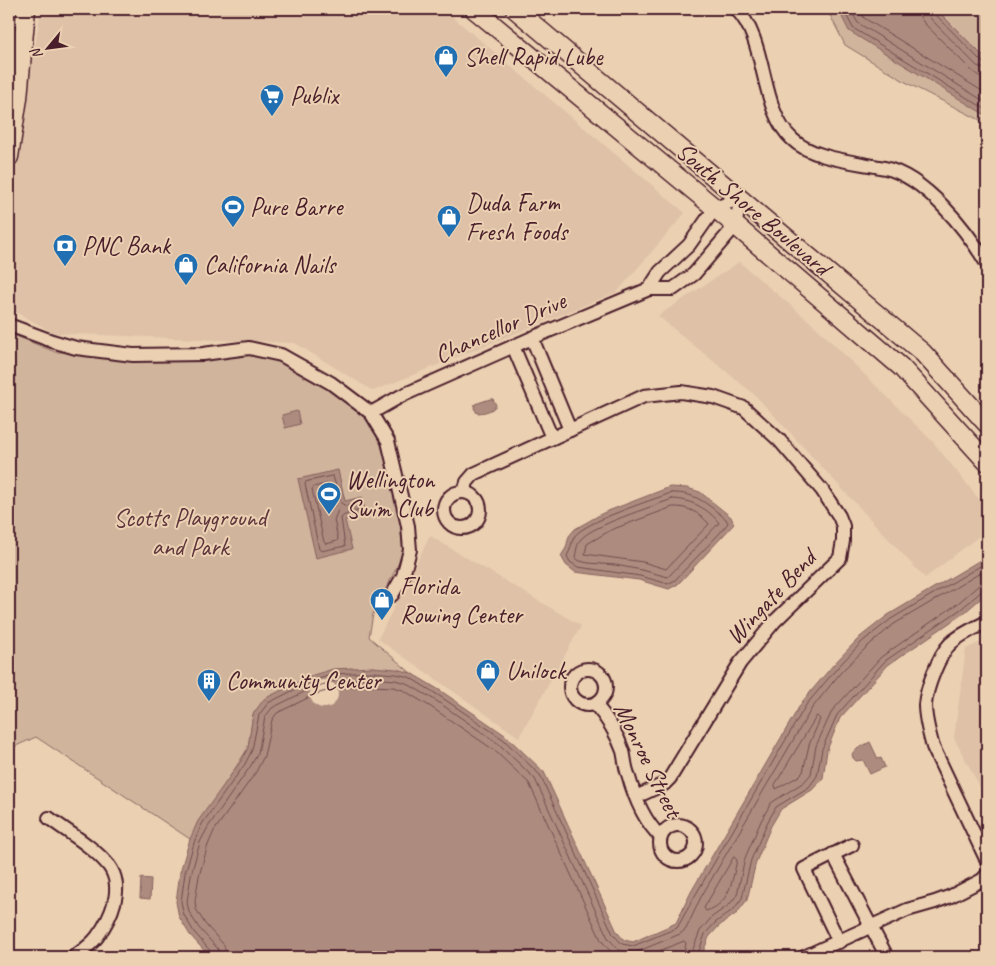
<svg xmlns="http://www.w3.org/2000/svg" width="996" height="966" viewBox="0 0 996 966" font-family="Caveat,sans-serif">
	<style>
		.built { fill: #dec1a7 }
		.green { fill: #d0b49c; stroke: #8d6a64 }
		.water { fill: #ad8c7f; stroke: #85605d }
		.pier { fill: #ebd0b2 }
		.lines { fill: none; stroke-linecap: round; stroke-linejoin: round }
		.shore { stroke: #724b4d; stroke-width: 1 }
		.street-casing { stroke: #4a1f2b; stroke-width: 16 }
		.secondary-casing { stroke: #4a1f2b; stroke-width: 21 }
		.street { stroke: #ebd0b2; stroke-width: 12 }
		.secondary { stroke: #ebd0b2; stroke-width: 18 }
		.labels { text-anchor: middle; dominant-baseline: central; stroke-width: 4; stroke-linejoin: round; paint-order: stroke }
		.poi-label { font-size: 25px; fill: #4a1f2b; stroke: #ebd0b2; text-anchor: start }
		.street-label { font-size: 25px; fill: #4a1f2b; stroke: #ebd0b2 }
		.park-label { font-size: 25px; fill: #5e353c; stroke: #ebd0b2 }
	</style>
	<rect width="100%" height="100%" fill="#ebd0b2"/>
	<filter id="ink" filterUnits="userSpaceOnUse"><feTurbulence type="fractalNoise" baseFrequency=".02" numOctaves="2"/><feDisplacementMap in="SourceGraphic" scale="10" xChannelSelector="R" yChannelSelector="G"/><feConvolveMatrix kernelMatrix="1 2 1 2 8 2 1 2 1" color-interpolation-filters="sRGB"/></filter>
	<g filter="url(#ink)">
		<g class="built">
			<path d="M 41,9 L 443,9 L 685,213 L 617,292 L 373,391 L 295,343 L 54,333 L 9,308 L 9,213 Z"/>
			<path d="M 739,262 L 816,327 L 932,441 L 987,509 L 987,530 L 925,578 L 755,395 L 658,316 Z"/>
			<path d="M 430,536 L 581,626 L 519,737 L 378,639 Z"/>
			<path d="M 987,639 L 987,800 L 954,738 L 966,649 Z"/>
		</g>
		<g class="green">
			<path d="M 827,9 L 987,9 L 987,130 L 980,120 L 909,84 L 845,45 Z"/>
			<path d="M 9,333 L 55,352 L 272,350 L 371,413 L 398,500 L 403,555 L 373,614 L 369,637 L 411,673 L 372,667 L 253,714 L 248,748 L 190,839 L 36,737 L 9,749 Z"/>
		</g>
		<g class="water">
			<path d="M 838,9 L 936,9 L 987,60 L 987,116 L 849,31 Z"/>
			<path d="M 490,399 L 493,399 L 496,405 C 493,411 483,413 477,413 L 474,408 L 475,404 Z"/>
			<path d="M 297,411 L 300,424 L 285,428 L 282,415 Z"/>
			<path d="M 338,470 L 345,501 L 362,497 L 366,515 L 345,520 L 352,549 L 316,558 L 298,479 Z"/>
			<path d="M 670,487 L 687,488 L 700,492 L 731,517 L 734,524 L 678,584 L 669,589 L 639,580 L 575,572 L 566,565 L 561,556 L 566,548 L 569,536 L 575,529 L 603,513 Z"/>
			<path d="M 987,556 L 987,593 L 964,613 L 888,665 L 840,718 L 827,750 L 823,778 L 812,790 L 781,809 L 771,826 L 756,862 L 747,900 L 737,913 L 719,926 L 709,937 L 701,957 L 210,957 L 190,935 L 179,917 L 176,902 L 180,872 L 190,839 L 198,821 L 241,761 L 248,748 L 253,714 L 264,699 L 310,676 L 333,669 L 372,667 L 396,669 L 411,673 L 441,691 L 505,735 L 544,772 L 617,932 L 624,940 L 633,942 L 676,923 L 691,892 L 802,702 L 834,664 L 860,637 L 888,615 Z"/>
			<path d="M 870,742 L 878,759 L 881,758 L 885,767 L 870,774 L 863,760 L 856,761 L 853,758 L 852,754 L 855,750 Z"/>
			<path d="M 141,878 L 151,879 L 150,899 L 140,898 Z"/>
		</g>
		<circle class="pier" cx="324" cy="694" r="14"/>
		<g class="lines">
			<g class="shore">
				<path d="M 843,9 L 853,28 L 987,110"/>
				<path d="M 850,9 L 858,23 L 987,103"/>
				<path d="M 859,9 L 864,18 L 987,94"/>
				<path d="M 919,9 L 920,17 L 924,23 L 972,71 L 979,76 L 987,77"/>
				<path d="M 927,9 L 930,18 L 977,66 L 987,70"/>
				<path d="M 933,9 L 935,14 L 982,62 L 987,63"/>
				<path d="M 333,476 L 341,503 L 346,506 L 357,504 L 360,509 C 355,514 346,512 341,518 L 345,546 L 321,551 L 319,549 L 305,484 L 306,482 Z"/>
				<path d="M 327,484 L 330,485 L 334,504 L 338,510 L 334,520 L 338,539 L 337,541 L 326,544 L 324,542 L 312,489 L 314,487 Z"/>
				<path d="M 671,493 C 696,492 707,504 726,519 L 728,523 L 719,534 L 675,580 L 668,584 L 665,583 L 640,576 L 578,567 L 570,562 L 567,556 C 571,550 571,543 574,537 C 583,522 652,500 671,493 Z"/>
				<path d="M 672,499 C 690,499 709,509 719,523 L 668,577 L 642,570 L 615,565 L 588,563 L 580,561 L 575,558 C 576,553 577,543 581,539 C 593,525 652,507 672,499 Z"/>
				<path d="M 673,507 C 687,506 700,513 709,524 L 666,569 L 643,562 L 585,554 L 587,544 L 611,530 Z"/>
				<path d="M 817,716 L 820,719 L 809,745 L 803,772 L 799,776 L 776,789 L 775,785 Z"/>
				<path d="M 734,857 L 737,860 C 732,881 730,904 706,911 L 704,908 L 708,901 Z"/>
				<path d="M 213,957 L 212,953 L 194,932 L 184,915 L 181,902 L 185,873 L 195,840 L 202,824 L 245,764 L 252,750 L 259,715 L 268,703 L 312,681 L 334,674 L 371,672 L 396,674 L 409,677 L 438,695 L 503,739 L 540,775 L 613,934 L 622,944 L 633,946 L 677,928 L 696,894 L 806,705 L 838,667 L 863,641 L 891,619 L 987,562"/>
				<path d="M 220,957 L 218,949 L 199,928 L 189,912 L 187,902 L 191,875 L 200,842 L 208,827 L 250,767 L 258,753 L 265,717 L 272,708 L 314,687 L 336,681 L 371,678 L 395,680 L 406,683 L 435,700 L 499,744 L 535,779 L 608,938 L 619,950 L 634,953 L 680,934 L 686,929 L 701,897 L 812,708 L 842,671 L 868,646 L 894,624 L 987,569"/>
				<path d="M 227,957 L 224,945 L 205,924 L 196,909 L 195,901 L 199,876 L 208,845 L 214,831 L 256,772 L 264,756 L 272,720 L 277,713 L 316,694 L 337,688 L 371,686 L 393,687 L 403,690 L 431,707 L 494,750 L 529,783 L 601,940 L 611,952 L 618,957"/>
				<path d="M 644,957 L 684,941 L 686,943 L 683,957"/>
				<path d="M 690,957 L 700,931 L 712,917 L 729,905 L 737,895 L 745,858 L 761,821 L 771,803 L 804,782 L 811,774 L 816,746 L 832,711 L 881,657 L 957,604 L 979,585 L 987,583"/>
				<path d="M 697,957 L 705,934 L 716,922 L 734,909 L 742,898 L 751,860 L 767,823 L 776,807 L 809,787 L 817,776 L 822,749 L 837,715 L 885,661 L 961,609 L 983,590 L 987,590"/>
			</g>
			<defs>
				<g id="street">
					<path d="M 736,9 C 768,40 759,109 792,139 C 812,159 857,162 885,168 C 925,177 967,230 987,264"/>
					<path d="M 649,289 L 660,272 L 689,245 L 715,208 L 741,198"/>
					<path d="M 9,325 L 52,341 L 76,348 L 133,355 L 203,354 L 249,348 L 281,355 L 331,383 L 371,413 L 388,441 L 408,526 L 410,550 L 403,576 L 392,595"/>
					<path d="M 532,338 L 570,430"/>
					<path d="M 513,346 L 552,438"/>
					<path d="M 371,413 L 401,396 L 532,338 L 649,289 L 673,289 L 694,274 L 735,226 L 741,198"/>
					<circle cx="462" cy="510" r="18"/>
					<path d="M 464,492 L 467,482 L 474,474 L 644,396 L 681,392 L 713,397 L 744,408 L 780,441 L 822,490 L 839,516 L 843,526 L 843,541 L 840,558 L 775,621 L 740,663 L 670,778 L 664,784 L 636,797"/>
					<path d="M 987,622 C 975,628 960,634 950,644 C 939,655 926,689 925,705 C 925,719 929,733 933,747 L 987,861"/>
					<circle cx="588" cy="687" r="18"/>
					<path d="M 595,704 C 607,718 617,734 623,751 C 625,759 625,767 628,774 C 634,796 644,821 660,836"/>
					<path d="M 49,818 C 69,833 94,847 109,866 C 125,888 111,918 97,937 C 91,945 82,951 74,957"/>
					<circle cx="678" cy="843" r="18"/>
					<path d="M 833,854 L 887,957"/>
					<path d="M 839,942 L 804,869 L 852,845"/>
					<path d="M 804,957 L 907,910 L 935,902 L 951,896 L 982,880 L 987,875"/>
				</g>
				<g id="secondary">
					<path d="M 474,9 L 715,208 L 901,367 L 987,462"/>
					<path d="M 515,9 L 923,353 L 987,424"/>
					<path d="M 9,157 L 18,98 L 26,9"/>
				</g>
			</defs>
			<use href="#street" class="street-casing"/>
			<use href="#secondary" class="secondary-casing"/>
			<use href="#street" class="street"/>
			<use href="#secondary" class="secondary"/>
		</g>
	</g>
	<defs>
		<symbol id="shop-pin" viewBox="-11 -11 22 30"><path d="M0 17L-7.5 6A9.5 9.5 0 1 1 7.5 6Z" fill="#1f6fb2" stroke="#ebd0b2"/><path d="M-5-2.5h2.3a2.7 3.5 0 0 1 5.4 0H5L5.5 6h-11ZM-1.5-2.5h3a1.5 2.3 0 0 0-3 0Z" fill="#fff"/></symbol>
		<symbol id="supermarket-pin" viewBox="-11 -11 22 30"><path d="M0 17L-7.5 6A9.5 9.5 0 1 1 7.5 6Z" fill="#1f6fb2" stroke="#ebd0b2"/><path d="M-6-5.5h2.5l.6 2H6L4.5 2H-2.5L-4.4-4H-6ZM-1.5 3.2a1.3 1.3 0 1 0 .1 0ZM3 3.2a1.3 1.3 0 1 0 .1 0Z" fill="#fff"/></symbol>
		<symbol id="stadium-pin" viewBox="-11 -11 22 30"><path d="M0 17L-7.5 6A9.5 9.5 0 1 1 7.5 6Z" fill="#1f6fb2" stroke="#ebd0b2"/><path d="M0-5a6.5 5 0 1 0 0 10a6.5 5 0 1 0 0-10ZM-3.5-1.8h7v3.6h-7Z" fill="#fff"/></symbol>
		<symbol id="bank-pin" viewBox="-11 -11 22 30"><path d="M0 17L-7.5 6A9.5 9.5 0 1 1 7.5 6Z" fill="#1f6fb2" stroke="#ebd0b2"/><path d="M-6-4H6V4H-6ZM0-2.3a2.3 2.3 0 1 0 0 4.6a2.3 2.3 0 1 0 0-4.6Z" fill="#fff"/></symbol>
		<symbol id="building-pin" viewBox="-11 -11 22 30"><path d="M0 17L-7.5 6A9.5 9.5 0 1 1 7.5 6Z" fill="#1f6fb2" stroke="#ebd0b2"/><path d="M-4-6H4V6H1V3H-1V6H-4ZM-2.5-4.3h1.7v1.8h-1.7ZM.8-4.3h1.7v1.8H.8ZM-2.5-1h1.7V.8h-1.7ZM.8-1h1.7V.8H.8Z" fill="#fff"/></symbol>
	</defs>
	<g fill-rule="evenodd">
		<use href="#shop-pin" x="432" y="43" width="28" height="38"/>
		<use href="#supermarket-pin" x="258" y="82" width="28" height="38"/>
		<use href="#stadium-pin" x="219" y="193" width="28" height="38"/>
		<use href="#shop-pin" x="435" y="203" width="28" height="38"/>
		<use href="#bank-pin" x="51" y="232" width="28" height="38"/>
		<use href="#shop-pin" x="172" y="251" width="28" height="38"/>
		<use href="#stadium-pin" x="315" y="480" width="28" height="38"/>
		<use href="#shop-pin" x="368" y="586" width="28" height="38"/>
		<use href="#shop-pin" x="474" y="657" width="28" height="38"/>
		<use href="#building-pin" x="195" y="667" width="28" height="38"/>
	</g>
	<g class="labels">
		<g class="poi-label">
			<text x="464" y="57">Shell Rapid Lube</text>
			<text x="290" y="96">Publix</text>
			<text x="466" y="203">Duda Farm<tspan x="466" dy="29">Fresh Foods</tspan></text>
			<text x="250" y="207">Pure Barre</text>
			<text x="82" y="246">PNC Bank</text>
			<text x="204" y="265">California Nails</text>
			<text x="346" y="480">Wellington<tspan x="346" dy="29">Swim Club</tspan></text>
			<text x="400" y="586">Florida<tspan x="400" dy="29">Rowing Center</tspan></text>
			<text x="506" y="671">Unilock</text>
			<text x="226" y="681">Community Center</text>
		</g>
		<g class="street-label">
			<text transform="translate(753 209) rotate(40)">South Shore Boulevard</text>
			<text transform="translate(500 328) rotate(-24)">Chancellor Drive</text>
			<text transform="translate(771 597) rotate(-47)">Wingate Bend</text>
			<text transform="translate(648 760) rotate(64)">Monroe Street</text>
		</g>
		<g class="park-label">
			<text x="190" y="518">Scotts Playground<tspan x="190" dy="29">and Park</tspan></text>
		</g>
	</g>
	<rect width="996" height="966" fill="none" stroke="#ebd0b2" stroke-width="30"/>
	<rect x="15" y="15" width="966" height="936" fill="none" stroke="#4a1f2b" stroke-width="2" filter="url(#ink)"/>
	<g transform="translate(48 48) rotate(241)" stroke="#ebd0b2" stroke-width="4" paint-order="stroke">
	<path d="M0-4L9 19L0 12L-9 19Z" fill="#4a1f2b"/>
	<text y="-8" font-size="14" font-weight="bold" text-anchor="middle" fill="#4a1f2b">N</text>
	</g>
</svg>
